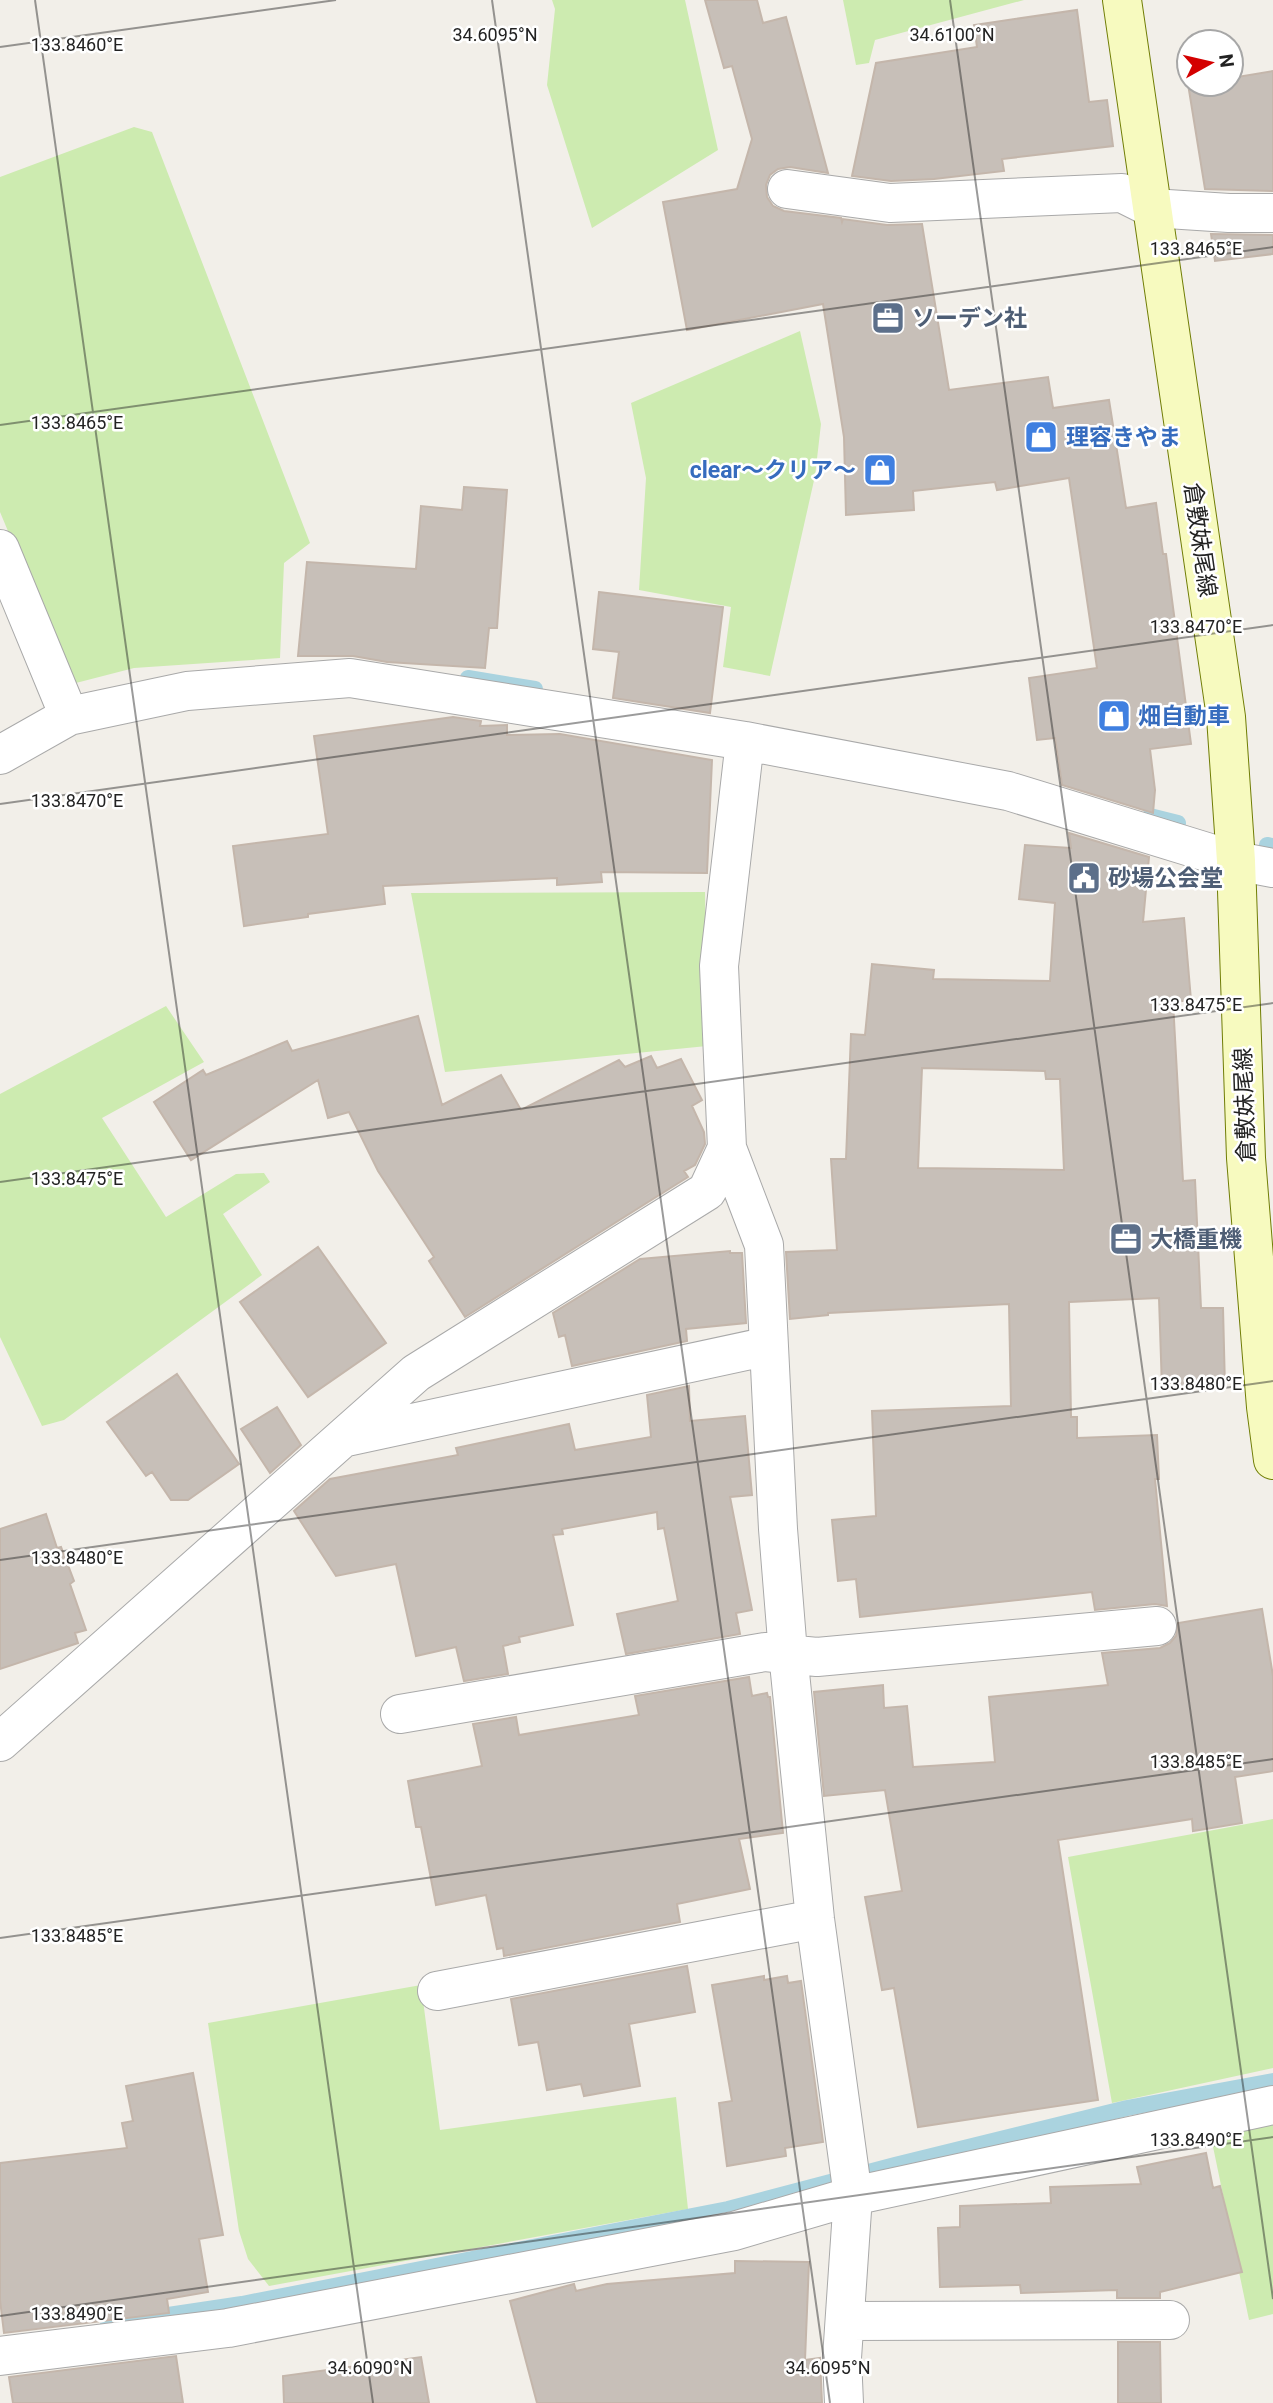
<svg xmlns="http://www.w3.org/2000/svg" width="1273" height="2403" font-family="Roboto,'Noto Sans JP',sans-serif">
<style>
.grass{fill:#cdebb0}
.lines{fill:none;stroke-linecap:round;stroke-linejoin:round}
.stream{stroke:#aad3df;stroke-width:16}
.building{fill:#c7bfb8;stroke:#c4b6ab;stroke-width:2;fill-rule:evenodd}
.street-casing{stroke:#a9a9a9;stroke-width:40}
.secondary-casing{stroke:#707d05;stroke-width:40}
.street{stroke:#fff;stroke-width:38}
.secondary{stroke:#f7fabf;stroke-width:38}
.ticks{fill:none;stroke:#222;stroke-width:2;stroke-opacity:0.45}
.labels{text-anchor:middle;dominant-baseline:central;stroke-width:5;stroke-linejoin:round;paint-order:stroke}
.service-label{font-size:23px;font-weight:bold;fill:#4e5e75;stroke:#fff;text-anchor:start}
.shop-label{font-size:23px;font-weight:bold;fill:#366cbe;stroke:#fff;text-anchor:start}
.street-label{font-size:23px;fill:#222;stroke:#fff}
.ticks-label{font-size:18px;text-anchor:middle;fill:#222;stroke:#fff;stroke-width:5;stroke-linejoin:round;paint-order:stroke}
</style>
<rect width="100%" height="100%" fill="#f2efe9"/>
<!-- grass -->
<path class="grass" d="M552 0H685L718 150 592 228 547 85 555 9Z
M843 0H1024L875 40 869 63 856 65Z
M134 127 152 132 310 543 284 563 280 658 134 668 72 684 0 512V177Z
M800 331 821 424 815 476 770 676 723 667 731 607 639 590 646 478 631 403Z
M705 892 707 1046 445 1072 411 893Z
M166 1006 204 1062 102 1118 166 1217 236 1174 264 1173 270 1182 223 1214 262 1275 64 1420 42 1426 0 1337V1094Z
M1273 1819V2068L1112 2103 1068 1857Z
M421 1985 440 2130 676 2097 688 2209 269 2286 248 2259 239 2231 208 2023Z
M1273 2121V2314L1249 2320 1211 2137Z"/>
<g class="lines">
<!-- stream -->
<path class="stream" d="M468 678 535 689
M1150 816 1178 823
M1267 845 1273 846
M108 2324 242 2304 728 2209 895 2165 1127 2108 1273 2081"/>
</g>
<!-- building -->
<path class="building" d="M705 0H757L763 23 786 17 828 173 790 167 778 169 770 175 766 185 767 197 773 206 784 211 841 218 842 222 843 219 887 225 922 224 949 390 1048 377 1053 408 1109 400 1126 508 1156 503 1163 554H1166L1191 744 1150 749 1155 790 1153 813 1062 785 1055 738 1037 740 1029 678 1097 668 1069 478 997 490 995 482 913 491 914 510 846 515 844 437 823 304 687 330 663 202 737 189 752 139 732 66 724 68Z
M1077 10 1089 102 1107 100 1113 146 1002 159 1004 171 934 179 891 181 852 176 876 63 977 47 974 25Z
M1273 71V191L1205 189 1188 84H1231V78Z
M1211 234 1273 235V254L1215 261Z
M464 487 507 490 497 628H489L485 668 387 662 353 656H298L307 562 416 569 421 506 462 510Z
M599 592 723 607 710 713 613 698 619 652 593 649Z
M453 717 481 721 480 726 507 725V735L560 734 712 760 707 873 601 872 602 882 557 885V878L383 886 385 904 308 914V917L244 926 233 846 328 834 314 736Z
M1069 833 1149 857 1143 922 1184 918 1191 1000 1173 1002 1183 1181 1195 1180 1201 1308H1223L1225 1388 1162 1389 1159 1298 1069 1302 1071 1417H1077V1438L1157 1435 1159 1479H1155L1167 1606 1155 1604 1095 1610 1092 1592 860 1617 856 1579 838 1581 832 1520 876 1516 872 1411 1011 1406 1009 1304 828 1313V1315L790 1319 786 1252 837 1250 831 1159H846L851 1034 865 1035 872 964 934 970 933 979 1050 981 1055 903 1019 899 1025 845 1071 848ZM922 1068 1045 1071 1046 1079H1060L1064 1170 918 1168Z
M418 1016 442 1105 501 1075 521 1110 619 1060 625 1067 651 1056 657 1068 681 1059 702 1100 692 1106 704 1132 705 1144 695 1165 684 1171 688 1177 465 1317 429 1261 434 1257 378 1171 349 1112 328 1118 318 1080 191 1160 154 1102 203 1070 206 1075 287 1041 292 1051Z
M318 1247 386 1343 308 1397 240 1302Z
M730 1251V1253H742L746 1323 686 1329 687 1341 572 1366 565 1335 559 1337 553 1313 640 1259Z
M177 1374 239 1464 188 1500H171L152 1472 146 1476 107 1422Z
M689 1386 690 1421 745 1416 752 1495 730 1497 752 1610 736 1613 740 1634 626 1654 617 1614 678 1601 664 1528 658 1529 657 1512 562 1529 563 1534 553 1535 573 1625 519 1637 520 1642 503 1646 508 1674 464 1681 456 1647 416 1656 396 1564 336 1576 294 1511 330 1479 458 1455 456 1448 569 1424 575 1450 651 1437 647 1395Z
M277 1407 301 1445 270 1473 241 1429Z
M46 1514 57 1548 61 1547 74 1581 70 1584 86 1630 75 1633 78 1643 0 1669V1529Z
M1262 1609 1273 1676V1771L1235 1777 1242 1823 1193 1831 1192 1819 1058 1840 1098 2100 918 2127 894 1988 882 1990 865 1897 902 1891 885 1790 824 1796 814 1692 883 1685 884 1708 907 1706 913 1767 995 1762 989 1697 1108 1685 1102 1653 1160 1648 1170 1643 1176 1636 1178 1623Z
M749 1677 752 1696 767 1693 768 1697H770L783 1833 739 1839 750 1889 677 1904 680 1922 504 1956 503 1948 497 1949 486 1895 436 1905 421 1827H416L408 1781 482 1766 473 1724 516 1717 519 1735 639 1715 635 1696Z
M687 1966 695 2012 629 2024 640 2086 584 2096 581 2084 547 2090 538 2042 519 2045 511 1999Z
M764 1976V1980L787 1976 788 1983 801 1981 823 2142 785 2148 786 2156 727 2166 719 2103 732 2101 712 1985Z
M193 2073 223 2235 199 2239 208 2292 167 2299 169 2313 4 2333 0 2300V2163L127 2148 122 2123 133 2121 126 2086Z
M1206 2153 1213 2188 1220 2186 1242 2272 1160 2292V2298H1117V2290L1021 2293 1020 2285 940 2287 938 2228 960 2227V2206L1051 2203 1050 2187 1141 2184 1137 2167Z
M735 2261 809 2262 805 2360 820 2358 822 2403H537L510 2301 574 2284 576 2291 607 2284 735 2273Z
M1118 2342H1160L1161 2403H1118Z
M176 2356 183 2403H13L9 2377Z
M421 2357 429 2403H284L283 2376Z"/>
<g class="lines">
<defs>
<path id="street" d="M787 189 890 203 1122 193 1152 208 1229 213H1273
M0 549 69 716
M0 755 69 716 187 691 350 678 745 741 1008 791 1236 861 1273 868
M727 1148 764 1245 778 1529 788 1653 815 1919 853 2196 842 2358 844 2403
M347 1437 769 1346
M400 1714 765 1652 817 1657 1157 1626
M0 1742 416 1373 707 1191 727 1148 719 966 745 741
M437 1991 815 1919
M845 2321 1170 2320
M0 2356 228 2328 734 2231 853 2196 1273 2105"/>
<path id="secondary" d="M1122 0 1226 717 1236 861 1246 1158 1266 1407 1273 1460"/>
</defs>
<!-- street casing -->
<use href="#street" class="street-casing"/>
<!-- secondary casing -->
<use href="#secondary" class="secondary-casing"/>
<!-- street -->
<use href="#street" class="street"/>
<!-- secondary -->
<use href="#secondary" class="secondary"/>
</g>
<!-- ticks -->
<path class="ticks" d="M35 0 373 2403M492 0 830 2403M950 0 1273 2299M0 47 336 0M0 425 1273 247M0 804 1273 625M0 1182 1273 1003M0 1560 1273 1381M0 1938 1273 1759M0 2316 1273 2137"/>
<!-- icons -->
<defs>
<symbol id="office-square" viewBox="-11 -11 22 22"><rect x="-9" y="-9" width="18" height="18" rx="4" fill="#5c6f8a" stroke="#fff"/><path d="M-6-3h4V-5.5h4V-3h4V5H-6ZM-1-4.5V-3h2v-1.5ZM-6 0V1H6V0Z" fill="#fff"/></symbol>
<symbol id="shop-square" viewBox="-11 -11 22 22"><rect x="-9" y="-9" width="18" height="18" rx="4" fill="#3f7fe0" stroke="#fff"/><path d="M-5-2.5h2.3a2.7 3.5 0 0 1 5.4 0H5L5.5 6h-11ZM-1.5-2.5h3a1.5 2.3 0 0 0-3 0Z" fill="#fff"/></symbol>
<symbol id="civic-square" viewBox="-11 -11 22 22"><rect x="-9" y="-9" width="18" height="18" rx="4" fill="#5c6f8a" stroke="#fff"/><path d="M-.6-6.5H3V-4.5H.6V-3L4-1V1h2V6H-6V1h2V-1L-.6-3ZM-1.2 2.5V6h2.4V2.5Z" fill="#fff"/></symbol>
</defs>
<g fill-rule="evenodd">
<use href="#office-square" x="869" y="299" width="38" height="38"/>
<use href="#shop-square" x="1022" y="418" width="38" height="38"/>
<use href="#shop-square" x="861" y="451" width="38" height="38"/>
<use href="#shop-square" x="1095" y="697" width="38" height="38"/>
<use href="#civic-square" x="1065" y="859" width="38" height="38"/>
<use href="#office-square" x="1107" y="1220" width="38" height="38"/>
</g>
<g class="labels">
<!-- service labels -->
<g class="service-label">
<text x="912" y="318">ソーデン社</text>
<text x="1108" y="878">砂場公会堂</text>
<text x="1150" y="1239">大橋重機</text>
</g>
<!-- shop labels -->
<g class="shop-label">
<text x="1066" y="437">理容きやま</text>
<text x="856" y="470" text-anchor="end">clear～クリア～</text>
<text x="1138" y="716">畑自動車</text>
</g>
<!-- street labels -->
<g class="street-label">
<text transform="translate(1200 540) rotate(82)">倉敷妹尾線</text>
<text transform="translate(1245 1105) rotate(-92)">倉敷妹尾線</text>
</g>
</g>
<g class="ticks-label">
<text x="495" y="41">34.6095°N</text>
<text x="952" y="41">34.6100°N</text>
<text x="77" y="51">133.8460°E</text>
<text x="1196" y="255">133.8465°E</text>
<text x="77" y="429">133.8465°E</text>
<text x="1196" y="633">133.8470°E</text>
<text x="77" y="807">133.8470°E</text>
<text x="1196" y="1011">133.8475°E</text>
<text x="77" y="1185">133.8475°E</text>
<text x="1196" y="1390">133.8480°E</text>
<text x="77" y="1564">133.8480°E</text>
<text x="1196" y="1768">133.8485°E</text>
<text x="77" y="1942">133.8485°E</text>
<text x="1196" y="2146">133.8490°E</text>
<text x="77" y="2320">133.8490°E</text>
<text x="370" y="2374">34.6090°N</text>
<text x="828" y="2374">34.6095°N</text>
</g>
<!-- north arrow -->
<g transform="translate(1210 63) rotate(82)"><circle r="33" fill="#ffffff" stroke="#a7a7a7" stroke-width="2"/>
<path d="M0-5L12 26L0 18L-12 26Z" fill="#d40000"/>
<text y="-10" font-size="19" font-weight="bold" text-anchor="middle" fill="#222222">N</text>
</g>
</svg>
